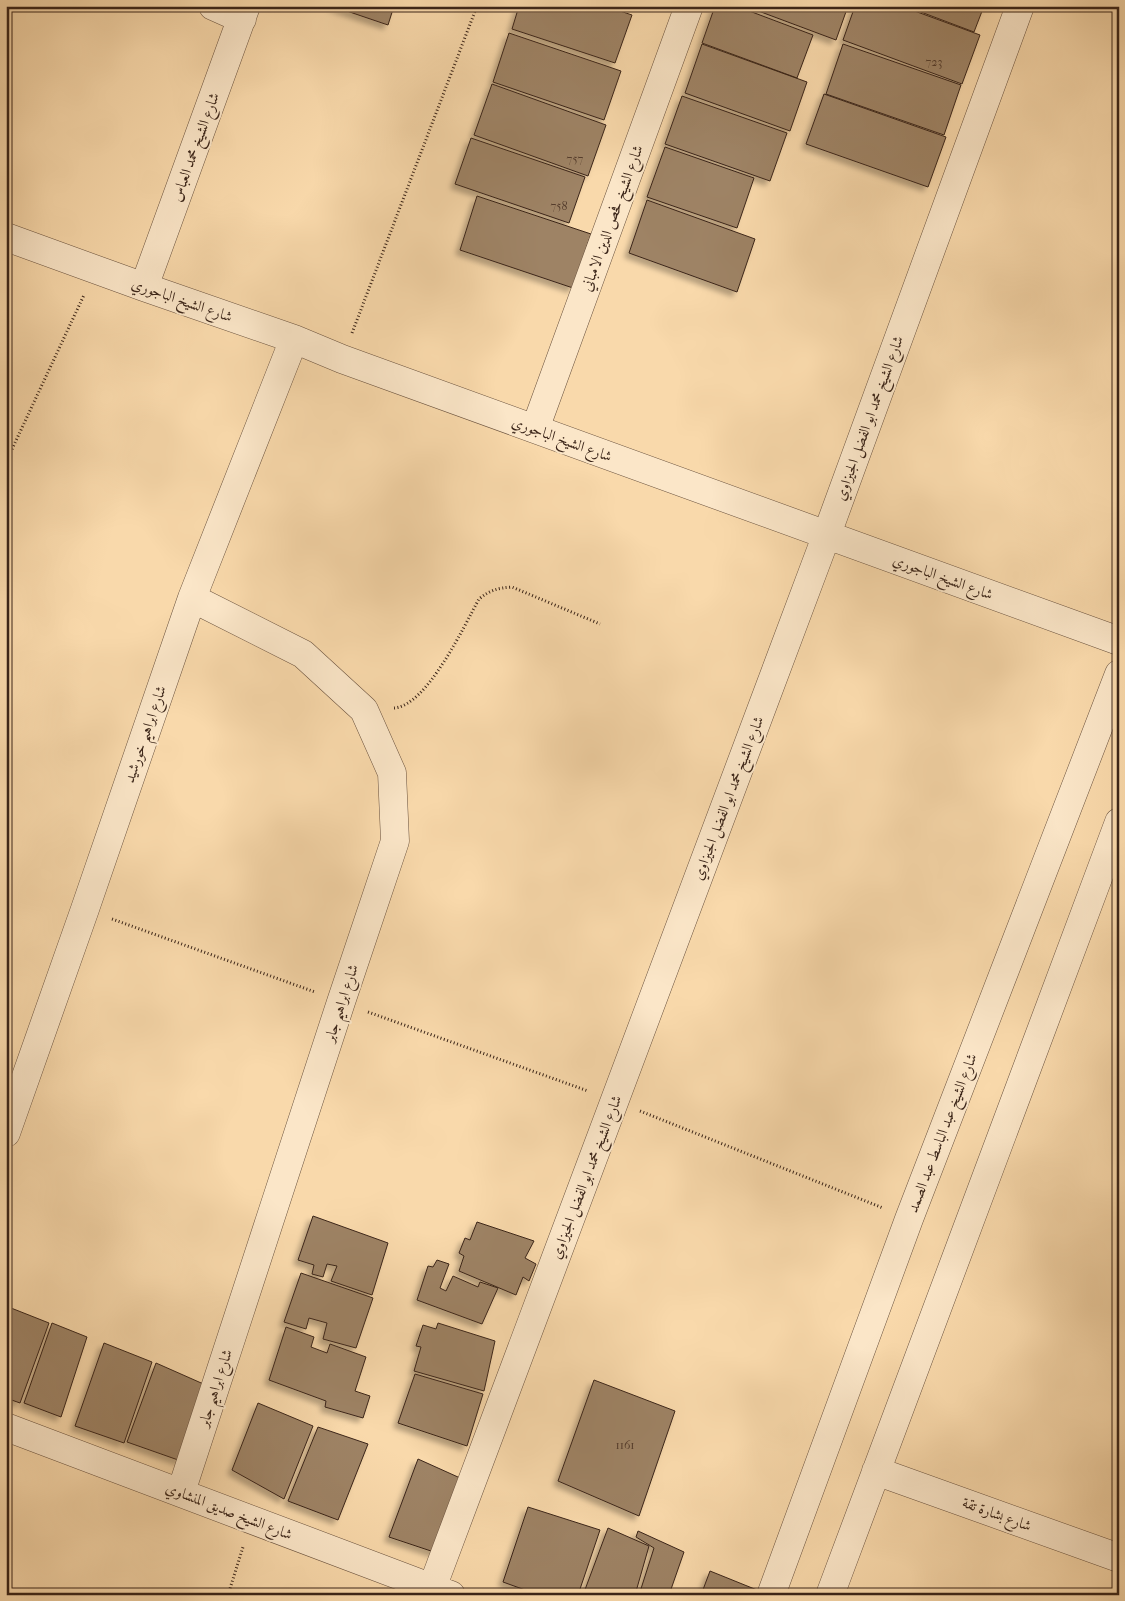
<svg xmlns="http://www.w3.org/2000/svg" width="1125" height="1601" font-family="'IM FELL French Canon',Amiri,serif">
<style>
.building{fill:#9e8365;stroke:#3b2519;filter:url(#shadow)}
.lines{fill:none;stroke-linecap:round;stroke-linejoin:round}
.minor-casing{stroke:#6a523e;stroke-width:29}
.path{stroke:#3b2519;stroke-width:3;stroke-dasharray:1 2.5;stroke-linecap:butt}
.minor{stroke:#fbe6c8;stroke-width:28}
.labels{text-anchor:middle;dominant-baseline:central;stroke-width:4;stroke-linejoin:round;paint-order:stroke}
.number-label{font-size:12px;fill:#543c2c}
.street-label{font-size:15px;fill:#3b2519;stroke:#fbe6c8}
</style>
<defs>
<filter id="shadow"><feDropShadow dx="-4.5" dy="4.5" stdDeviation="2.5" flood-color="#0004"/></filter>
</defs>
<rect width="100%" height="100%" fill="#f9d9ab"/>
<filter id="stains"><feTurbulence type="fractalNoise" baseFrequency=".004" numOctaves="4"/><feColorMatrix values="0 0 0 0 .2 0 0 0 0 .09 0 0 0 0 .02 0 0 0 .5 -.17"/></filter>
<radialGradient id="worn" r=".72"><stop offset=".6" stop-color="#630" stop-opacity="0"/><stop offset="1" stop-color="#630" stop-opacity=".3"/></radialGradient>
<!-- building -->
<path class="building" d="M332 6H394L388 25Z
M519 6H605L632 15 615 63 512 29Z
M715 6H736L813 35 797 78 702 43Z
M745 6H848L836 40Z
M855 6H901L980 35 962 84 843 40Z
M905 6H984L974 32Z
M509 33 621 71 604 120 493 82Z
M702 44 807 82 790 131 685 93Z
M843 44 961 85 944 135 826 94Z
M492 84 606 125 588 176 474 135Z
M824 94 946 137 928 187 806 144Z
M682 96 787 133 770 181 665 144Z
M471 138 585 177 569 223 455 184Z
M665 147 754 178 737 228 647 197Z
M477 196 591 234 573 288 460 250Z
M647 200 755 239 737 292 629 253Z
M313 1216 388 1243 372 1295 331 1281 337 1266 327 1264 323 1277 312 1274 314 1265 298 1260Z
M477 1222 534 1241 525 1258 536 1264 529 1281 523 1277 516 1295 459 1271 464 1256 459 1253 465 1238 470 1240Z
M437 1260 449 1264 440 1288 446 1291 453 1276 478 1287 480 1282 498 1288 482 1324 417 1300 428 1266 433 1267Z
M301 1273 373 1298 356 1348 323 1339 327 1323 309 1318 306 1329 284 1322Z
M6 1306 49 1323 20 1403 6 1398Z
M52 1323 87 1337 61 1417 24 1403Z
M438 1323 495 1341 484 1391 414 1371 421 1347 416 1346 423 1325 436 1329Z
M286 1327 314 1337 311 1347 327 1353 330 1344 366 1357 355 1391 370 1396 363 1418 325 1407 326 1401 269 1380Z
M104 1343 152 1362 124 1443 75 1426Z
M156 1363 208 1386 181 1461 127 1442Z
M415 1374 483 1394 467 1446 398 1423Z
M594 1380 675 1411 639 1516 558 1481Z
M258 1403 313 1426 284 1499 232 1470Z
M318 1427 368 1444 338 1520 288 1501Z
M418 1459 469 1482 440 1554 389 1537Z
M528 1507 600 1530 578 1595H539L503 1582Z
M608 1528 649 1546 635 1595H583Z
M638 1531 684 1552 669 1595H639L654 1548 636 1537Z
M710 1571 767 1594V1595H701Z"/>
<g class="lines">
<defs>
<path id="minor" d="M213 6 242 19
M6 237 144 287 294 339 342 359 1119 641
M144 287 246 6
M535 429 689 6
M6 1133 85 909 192 598 294 339
M6 1427 451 1595
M876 1471 1119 1558
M181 1492 341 1002 395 841 392 773 364 710 303 654 192 598
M432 1588 827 534 1020 6
M771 1595 909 1219 1119 674
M830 1595 1119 822"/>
</defs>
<!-- minor casing -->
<use href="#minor" class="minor-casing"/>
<!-- path -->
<path class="path" d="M352 333 477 6
M6 462 84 295
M394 708C427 706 464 626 479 599 490 590 498 588 512 587L600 624
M112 919 315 992
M368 1012 588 1091
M640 1111 883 1208
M228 1595 243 1547"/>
<!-- minor -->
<use href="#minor" class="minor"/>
</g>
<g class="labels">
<!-- number labels -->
<g class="number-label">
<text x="934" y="62">723</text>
<text x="575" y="159">757</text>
<text x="559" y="206">758</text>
<text x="625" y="1445">1161</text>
</g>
<!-- street labels -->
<g class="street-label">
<text transform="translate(195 147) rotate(-70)">شارع الشيخ محمد العباس</text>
<text transform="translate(612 218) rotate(-70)">شارع الشيخ فحص الدين الامباني</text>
<text transform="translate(182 300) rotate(19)">شارع الشيخ الباجوري</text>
<text transform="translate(869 418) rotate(-70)">شارع الشيخ محمد ابو الفضل الجيزاوي</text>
<text transform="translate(562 439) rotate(20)">شارع الشيخ الباجوري</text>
<text transform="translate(943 577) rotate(20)">شارع الشيخ الباجوري</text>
<text transform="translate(145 734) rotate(-71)">شارع ابراهيم خورشيد</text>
<text transform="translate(728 798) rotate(-69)">شارع الشيخ محمد ابو الفضل الجيزاوي</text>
<text transform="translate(341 1003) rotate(-72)">شارع ابراهيم جابر</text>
<text transform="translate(942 1133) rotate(-69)">شارع الشيخ عبد الباسط عبد الصمد</text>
<text transform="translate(586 1177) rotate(-69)">شارع الشيخ محمد ابو الفضل الجيزاوي</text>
<text transform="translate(215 1388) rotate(-72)">شارع ابراهيم جابر</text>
<text transform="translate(229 1511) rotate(21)">شارع الشيخ صديق المنشاوي</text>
<text transform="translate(997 1514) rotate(20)">شارع بشارة تقة</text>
</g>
</g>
<!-- margin -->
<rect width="1125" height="1601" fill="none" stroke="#f9d9ab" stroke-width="25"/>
<rect x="8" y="8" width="1110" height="1586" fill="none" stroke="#3b2519" stroke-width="2.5"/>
<rect x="12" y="12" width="1100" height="1576" fill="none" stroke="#3b2519"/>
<rect width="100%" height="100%" filter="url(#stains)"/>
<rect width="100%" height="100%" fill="url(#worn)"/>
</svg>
